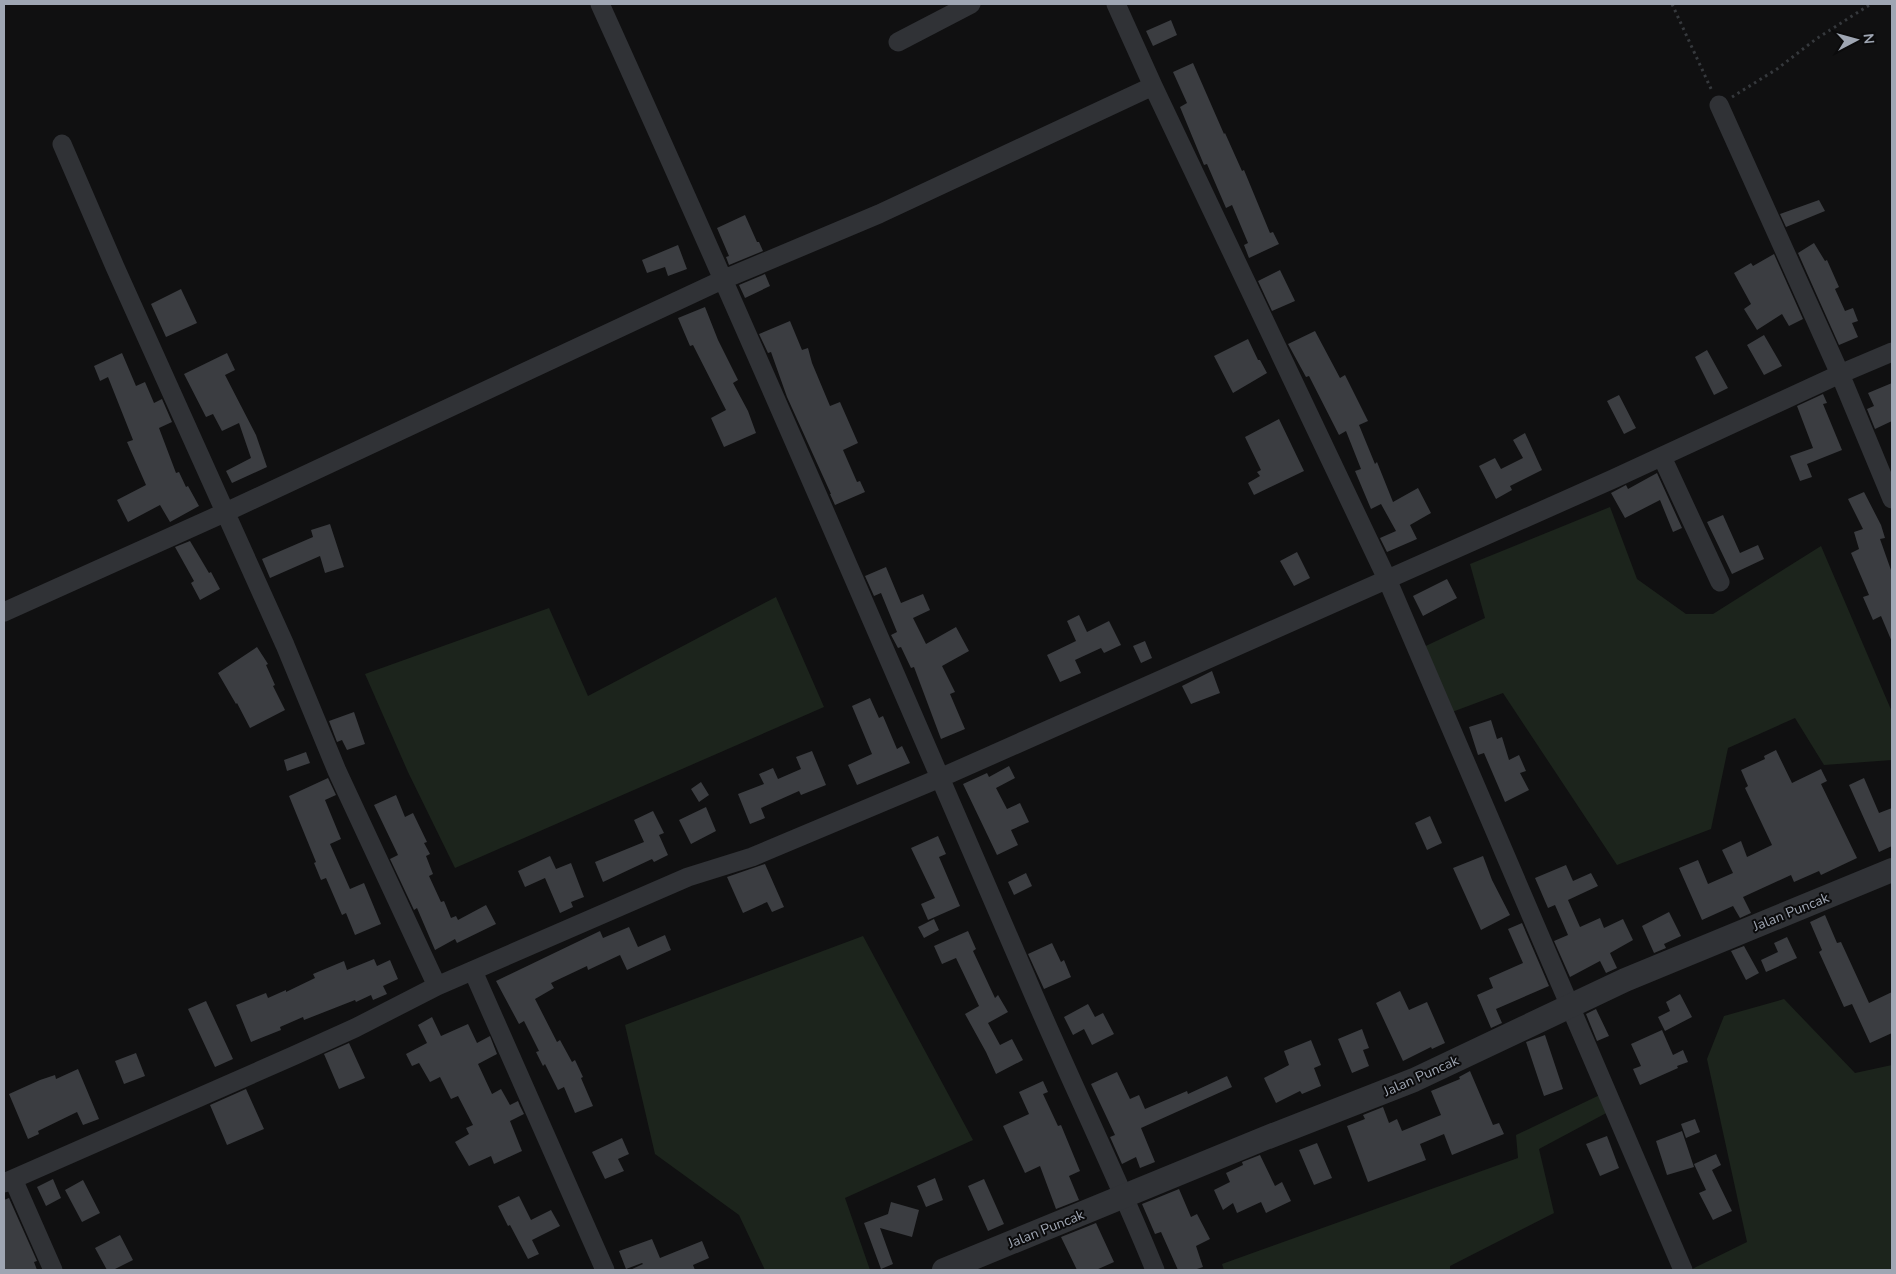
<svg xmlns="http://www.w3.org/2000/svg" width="1896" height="1274" font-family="'Nunito Sans',sans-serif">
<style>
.green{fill:#1c241c}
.building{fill:#3b3d41}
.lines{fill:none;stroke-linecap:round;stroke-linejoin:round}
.path{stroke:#36393d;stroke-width:3;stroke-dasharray:2.5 4;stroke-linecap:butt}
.minor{stroke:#303236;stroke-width:19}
.tertiary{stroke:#303236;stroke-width:24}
.labels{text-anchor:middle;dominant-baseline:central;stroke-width:4;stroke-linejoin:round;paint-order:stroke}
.street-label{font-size:14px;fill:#9fa6b3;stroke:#0b0b0c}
</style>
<rect width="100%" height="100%" fill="#101011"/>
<!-- green -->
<path class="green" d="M1610 507 1637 579 1686 614H1713L1821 546 1892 712V760L1824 765 1795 718 1728 748 1711 829 1617 865 1503 693 1444 715 1413 652 1485 618 1470 564Z
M776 597 824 707 455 868 408 772 365 674 549 608 588 696Z
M863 936 973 1140 845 1198 870 1270H765L739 1215 655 1154 625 1025Z
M1784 999 1855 1073 1892 1065V1270H1690L1747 1242 1707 1059 1724 1016Z
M1606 1092 1610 1111 1539 1149 1554 1213 1450 1266V1270H1224L1222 1264 1518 1158 1516 1135Z"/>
<!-- building -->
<path class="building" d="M1171 20 1177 35 1153 46 1146 31Z
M1193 63 1224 134 1225 133 1242 171 1244 170 1270 233 1273 232 1279 244 1249 258 1244 245 1248 243 1232 205 1226 208 1207 164 1204 165 1180 107 1187 103 1173 72Z
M1819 200 1825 211 1786 227 1780 214Z
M745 215 757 242H759L763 251 729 265 726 257 729 256 717 228Z
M1814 243 1825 261 1827 260 1839 287 1835 289 1845 311 1853 308 1858 321 1852 323 1858 337 1839 345 1798 253Z
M678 245 687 269 668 276 665 267 647 273 642 260Z
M1774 254 1803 319 1789 326 1782 314 1757 330 1744 309 1751 304 1734 273 1751 263 1753 266Z
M1280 270 1295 301 1272 311 1258 281Z
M765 274 770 286 745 298 739 285Z
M181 289 197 323 166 337 151 304Z
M705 307 718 340 738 380 733 383 748 411 756 433 724 447 711 418 726 410 693 345 690 346 678 318Z
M790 321 802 350 808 348 812 363 830 406 840 402 858 443 843 450 857 482 860 481 865 492 835 505 830 494H831L787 397 771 352 768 353 759 334Z
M1315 331 1340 378 1345 375 1368 421 1359 425 1375 464 1377 462 1393 502 1418 488 1431 513 1410 525 1417 539 1387 552 1380 538 1396 531 1381 504 1371 509 1355 471 1361 469 1346 431 1339 435 1309 376 1306 377 1288 344Z
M1764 335 1782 366 1764 375 1747 345Z
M1248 339 1258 360H1260L1267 373 1233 393 1214 356Z
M1707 350 1728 388 1714 395 1695 357Z
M122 353 136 386 145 382 154 403 162 399 172 422 159 428 176 473 179 472 186 487 188 486 199 506 170 522 160 505 128 522 117 500 146 485 127 442 133 440 108 377 100 381 94 366Z
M227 353 235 370 225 375 256 435 267 467 232 483 226 471 251 458 239 423 222 431 213 414 206 417 184 374Z
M1892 383V421L1875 429 1867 409 1874 406 1868 393Z
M1823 394 1827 403 1823 404 1842 450 1807 464 1812 477 1800 481 1790 456 1813 448 1797 406Z
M1619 395 1636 428 1624 434 1607 401Z
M1279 419 1304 471 1254 495 1248 483 1260 476 1257 472 1261 470 1245 437Z
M1525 433 1542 470 1510 486 1512 490 1496 499 1479 466 1495 458 1501 469 1523 458 1513 440Z
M1657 473 1682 528 1673 532 1660 500 1625 518 1611 493 1626 485 1628 489Z
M1864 492 1881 525 1885 538 1880 539 1892 573V642L1881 616 1873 620 1863 597 1869 595 1851 553 1859 549 1854 532 1863 529 1848 499Z
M1723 515 1740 553 1758 545 1764 559 1732 574 1707 522Z
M330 524 344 567 325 573 320 556 270 578 262 559 313 537 311 530Z
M190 541 209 573 211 572 220 589 200 600 191 583 194 581 175 547Z
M1297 552 1310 578 1294 586 1280 561Z
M886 567 901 603 923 594 930 610 913 618 926 644 956 627 969 651 942 666 955 692 950 694 965 729 941 739 914 667 911 668 901 647 898 648 891 635 897 632 881 593 874 596 865 576Z
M1447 579 1457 598 1423 616 1413 596Z
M1079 615 1087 632 1109 621 1121 645 1104 653 1101 648 1075 660 1081 673 1060 682 1047 655 1076 641 1067 621Z
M1145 641 1152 658 1141 663 1133 646Z
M257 647 268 664 266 665 275 685 273 686 285 710 250 728 237 703 236 704 218 673Z
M1212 671 1220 693 1191 704 1182 686Z
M870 698 879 718 883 716 897 749 902 746 910 763 857 785 848 765 872 754 852 706Z
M354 712 365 744 347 750 342 740 337 742 329 721Z
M1491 720 1497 739 1502 737 1509 760 1519 755 1526 771 1520 773 1529 790 1505 802 1484 753 1478 755 1469 727Z
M1776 750 1792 783 1821 769 1827 781 1821 784 1857 858 1821 875 1819 871 1794 882 1791 875 1743 897 1751 913 1740 918 1733 906 1702 920 1679 868 1698 860 1708 884 1733 873 1722 850 1741 841 1747 857 1772 845 1745 788 1748 786 1741 770 1765 759 1764 756Z
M812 751 826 785 801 795 799 791 761 808 765 818 750 824 738 794 764 784 759 774 773 768 778 779 801 769 796 757Z
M306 752 310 763 287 771 284 760Z
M1009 766 1015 778 996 788 1007 809 1020 803 1029 822 1011 830 1018 845 997 855 963 784 987 773 989 777Z
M328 778 336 795 325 800 341 839 330 844 350 889 364 883 381 924 355 935 346 913 342 915 326 878 321 880 314 863 316 862 289 796Z
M1864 778 1879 813 1892 808V846L1879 852 1849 785Z
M701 782 709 795 699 802 691 789Z
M396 795 405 817 413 813 427 842 424 843 430 854 426 856 433 874 429 876 441 902 444 901 451 918 456 916 458 920 486 905 496 924 457 943 455 939 435 950 417 908 414 910 390 859 398 855 374 805Z
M706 807 716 831 691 844 679 820Z
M653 811 664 833 659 835 668 855 654 862 652 859 603 882 595 862 644 842 634 820Z
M1430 816 1442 843 1427 850 1415 823Z
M938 836 946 854 939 857 960 906 928 920 921 904 935 898 911 848Z
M550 856 556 869 571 863 584 897 571 902 573 907 560 913 545 878 525 887 518 871Z
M1483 856 1492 880 1510 915 1481 930 1453 868Z
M765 864 784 907 772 912 767 902 743 913 727 877Z
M1566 865 1573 881 1591 873 1598 886 1568 900 1580 927 1600 918 1604 928 1623 919 1633 940 1610 953 1617 968 1606 973 1600 961 1570 977 1554 941 1568 935 1555 905 1548 908 1535 878Z
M1026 873 1032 886 1014 895 1008 882Z
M1669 912 1681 936 1664 944 1666 948 1654 953 1642 926Z
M1825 915 1837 943 1841 942 1869 1003 1892 992V1033L1870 1043 1852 1004 1844 1007 1819 952 1822 950 1810 922Z
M934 919 939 930 924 938 918 927Z
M1522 923 1549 986 1496 1009 1502 1023 1491 1028 1477 995 1493 988 1489 978 1523 963 1508 929Z
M629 927 638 947 665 935 671 950 627 970 620 955 588 970 587 966 551 983 554 988 535 999 557 1042 560 1040 572 1062 575 1060 583 1077 581 1078 593 1106 575 1113 564 1087 558 1090 545 1064 543 1066 536 1052 539 1051 524 1021 519 1024 496 981 600 931 603 938Z
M968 931 976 949 973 951 995 998 998 995 1008 1012 988 1023 1000 1045 1012 1039 1023 1060 996 1074 986 1052 965 1014 979 1006 956 958 942 964 934 946Z
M1787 937 1797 958 1766 972 1761 960 1778 952 1774 943Z
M1052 943 1061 962 1064 960 1071 977 1044 989 1028 954Z
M1744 946 1759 973 1746 980 1731 951Z
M374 959 377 966 390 960 398 979 383 986 387 994 373 1000 371 995 356 1002 355 1000 304 1020 303 1017 280 1027 281 1030 251 1042 236 1005 266 993 268 998 286 990V992L315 978 313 974 344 961 347 970Z
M1400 991 1409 1010 1427 1002 1445 1043 1432 1049 1431 1047 1403 1061 1376 1003Z
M1680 994 1692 1017 1665 1031 1658 1017 1670 1011 1666 1002Z
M206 1001 233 1059 215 1067 188 1009Z
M1088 1004 1095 1017 1103 1013 1114 1034 1092 1045 1084 1029 1073 1035 1064 1017Z
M1596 1009 1609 1036 1597 1041 1586 1014Z
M432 1017 441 1036 468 1024 477 1043 490 1036 497 1054 478 1064 492 1094 501 1089 510 1105 518 1101 520 1106 524 1114 510 1121 522 1151 494 1164 491 1156 469 1166 455 1142 469 1134 466 1128 473 1125 458 1096 451 1099 440 1077 430 1082 419 1063 412 1066 406 1054 427 1043 418 1025Z
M1362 1029 1369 1048 1363 1050 1369 1066 1352 1073 1338 1039Z
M1662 1030 1673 1055 1683 1050 1688 1062 1677 1066 1678 1068 1640 1085 1633 1069 1641 1066 1631 1044Z
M1545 1035 1563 1089 1544 1096 1526 1042Z
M1311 1040 1321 1065 1314 1068 1321 1086 1302 1094 1300 1091 1276 1103 1264 1078 1289 1065 1284 1051Z
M349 1043 365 1078 339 1089 324 1054Z
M136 1053 145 1076 124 1084 115 1061Z
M78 1069 99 1119 83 1125 77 1112 38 1131 39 1134 28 1139 9 1094 40 1080 55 1075 56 1079Z
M1470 1071 1493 1125 1499 1123 1504 1134 1452 1155 1444 1134 1420 1144 1426 1160 1368 1182 1347 1126 1365 1119 1363 1115 1383 1107 1389 1123 1397 1119 1402 1131 1441 1115 1431 1091 1460 1079 1459 1077Z
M1117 1072 1130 1099 1139 1095 1145 1109 1187 1091 1188 1094 1227 1076 1232 1087 1141 1128 1155 1162 1140 1168 1136 1157 1122 1164 1110 1137 1115 1135 1091 1084Z
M1043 1081 1048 1092 1043 1094 1058 1126 1061 1125 1080 1171 1069 1176 1079 1200 1056 1209 1040 1166 1025 1173 1003 1126 1029 1114 1019 1092Z
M246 1089 264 1129 227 1145 210 1105Z
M1695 1119 1700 1132 1686 1138 1681 1124Z
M1682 1131 1694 1167 1667 1175 1656 1141Z
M1607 1136 1619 1168 1600 1176 1586 1144Z
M622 1138 629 1154 618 1159 624 1171 605 1179 592 1152Z
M1317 1143 1332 1178 1314 1185 1299 1150Z
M1716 1154 1721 1165 1712 1170 1732 1211 1713 1220 1699 1193 1706 1190 1694 1164Z
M1260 1155 1275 1186 1282 1182 1291 1201 1266 1213 1261 1202 1237 1213 1233 1203 1223 1210 1214 1190 1230 1182 1226 1173 1243 1165 1242 1162Z
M935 1178 943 1200 926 1207 917 1186Z
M53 1179 61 1198 46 1206 37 1187Z
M984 1179 1004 1224 988 1231 968 1186Z
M83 1180 100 1213 82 1222 65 1190Z
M1179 1189 1191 1217 1197 1214 1210 1239 1196 1246 1203 1267 1194 1270H1178L1161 1232 1155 1234 1142 1204Z
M519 1196 531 1220 551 1210 560 1226 532 1240 539 1254 528 1259 510 1225 508 1226 498 1206Z
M9 1198 37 1261 34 1262 37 1270H4V1200Z
M891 1202 919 1210 912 1237 880 1228 893 1264 881 1269 864 1223 888 1214Z
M1096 1223 1114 1262 1096 1270H1077L1061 1237Z
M120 1235 133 1260 113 1270H107L95 1248Z
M652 1239 660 1258 702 1241 709 1258 693 1265 695 1270H630L643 1264 642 1263 626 1269 619 1251Z"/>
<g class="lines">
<!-- path -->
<path class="path" d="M1672 4 1712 91
M1732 97 1777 69 1816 39 1871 4"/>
<!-- minor -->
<path class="minor" d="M600 4C747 329 888 657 1029 984 1070 1080 1116 1174 1155 1270
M1116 4 1153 86 1387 579 1683 1270
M898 42 971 4
M1719 105 1840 374 1892 499
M62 144 115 267 285 645 337 771 437 986
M1662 457 1720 582
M4 612 226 512 722 280 879 214 1153 86
M473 971 605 1270
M13 1179 53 1270
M4 1183 293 1056 355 1028 437 986 688 877 752 857 940 778 1613 479 1840 374 1892 352"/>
<!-- tertiary -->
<path class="tertiary" d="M944 1270 1263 1139 1414 1080 1625 980 1892 870"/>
</g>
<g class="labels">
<!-- street labels -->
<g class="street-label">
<text transform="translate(1791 912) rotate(-22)">Jalan Puncak</text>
<text transform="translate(1421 1076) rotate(-24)">Jalan Puncak</text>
<text transform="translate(1046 1229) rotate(-22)">Jalan Puncak</text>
</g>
</g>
<!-- border -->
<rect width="1896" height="1274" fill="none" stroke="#9fa6b3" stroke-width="10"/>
<!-- north arrow -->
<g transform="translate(1856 40) rotate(84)" stroke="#0b0b0c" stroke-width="4" paint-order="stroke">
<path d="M0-4L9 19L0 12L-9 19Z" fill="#9fa6b3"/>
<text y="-8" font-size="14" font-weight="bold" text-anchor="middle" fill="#9fa6b3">N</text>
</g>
</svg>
